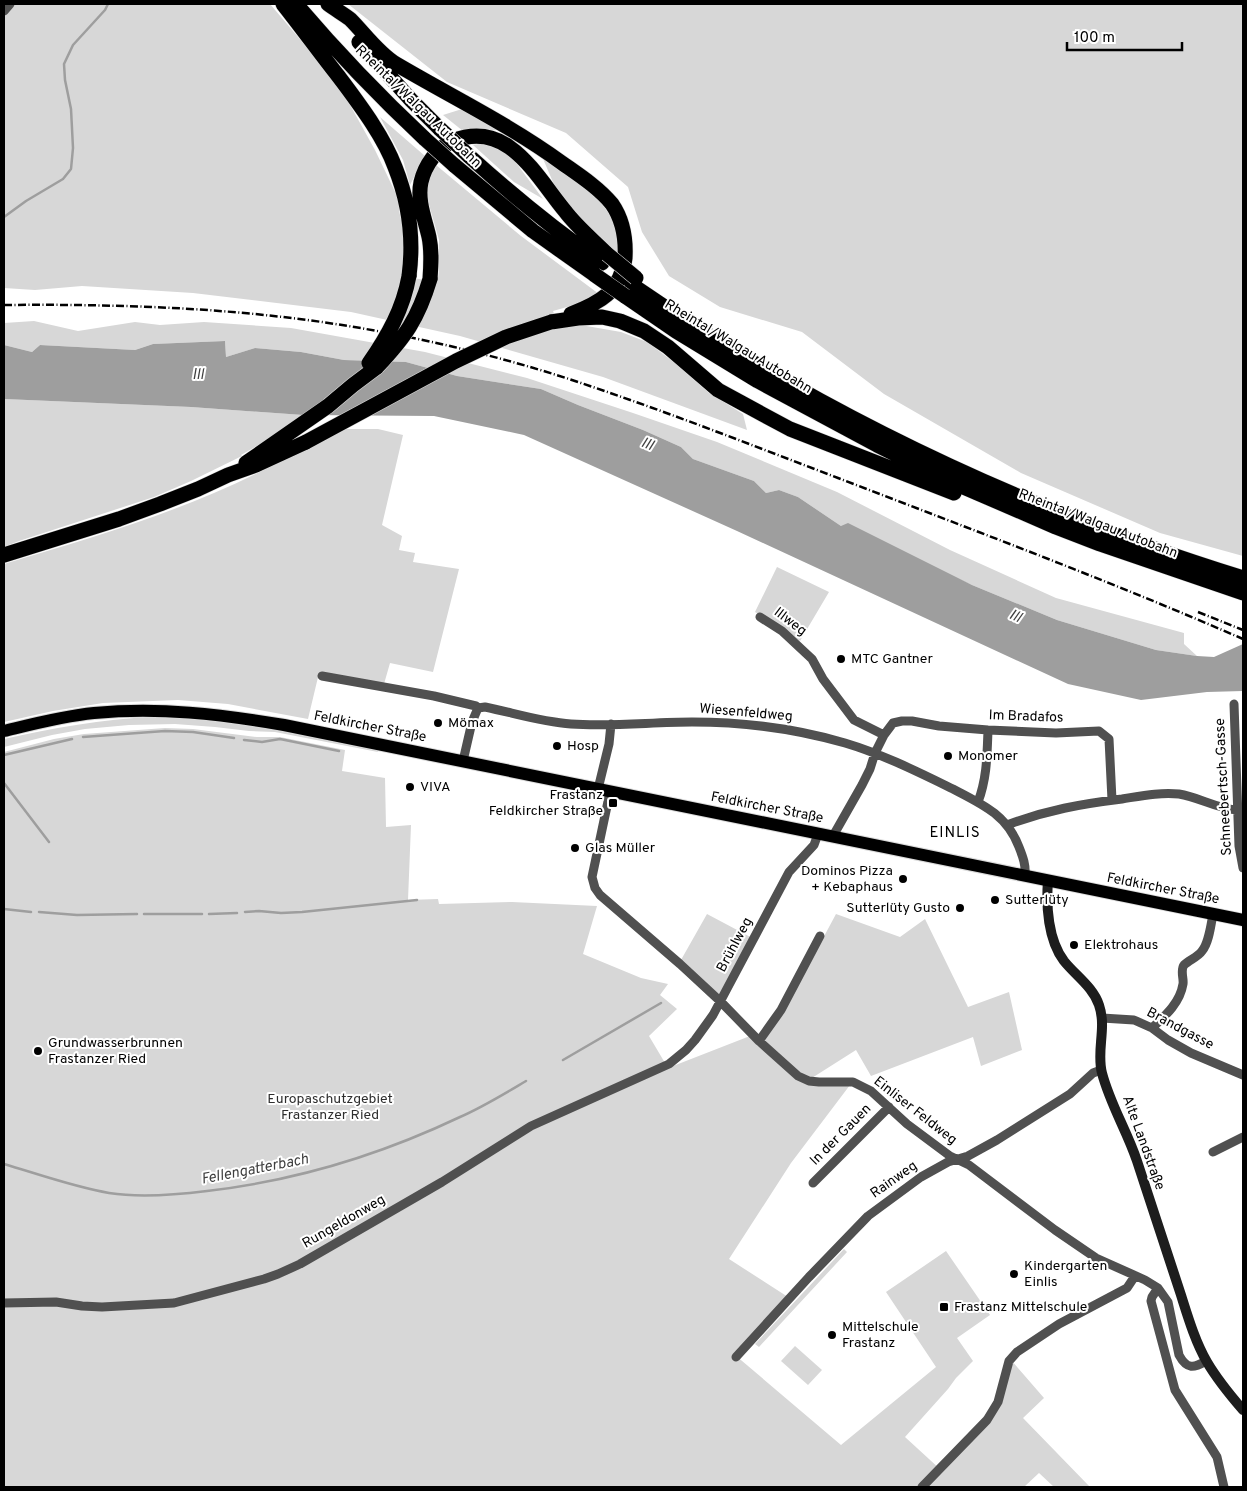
<svg xmlns="http://www.w3.org/2000/svg" width="1247" height="1491" font-family="Overpass,sans-serif">
<style>
.green{fill:#d7d7d7}
.water{fill:#9e9e9e}
.lines{fill:none;stroke-linecap:round;stroke-linejoin:round}
.stream{stroke:#9e9e9e;stroke-width:2.5}
.primary-casing{stroke:#dbdbdb;stroke-width:14}
.highway-casing{stroke:#dbdbdb;stroke-width:16}
.street{stroke:#505050;stroke-width:9}
.secondary{stroke:#1d1d1d;stroke-width:10}
.primary{stroke:#000;stroke-width:12}
.highway{stroke:#000;stroke-width:15}
.rail{stroke:#000;stroke-width:2.5;stroke-dasharray:8 2.5 1 2.5;stroke-linecap:butt}
.highway-bridge-casing{stroke:#dbdbdb;stroke-width:16;stroke-linecap:butt}
.highway-bridge{stroke:#000;stroke-width:15}
.poi-dot{fill:#000;stroke:#fff;stroke-width:2}
.labels{text-anchor:middle;dominant-baseline:central;stroke-width:4;stroke-linejoin:round;paint-order:stroke}
.street-label{font-size:14px;fill:#000;stroke:#fff}
.poi-label{font-size:14px;fill:#000;stroke:#fff;text-anchor:start}
.park-label{font-size:14px;fill:#2e2e2e;stroke:#fff}
.water-label{font-size:15px;font-style:italic;fill:#3f3f3f;stroke:#fff}
.neighbourhood-label{font-size:15px;letter-spacing:1px;fill:#000;stroke:#fff}
</style>
<rect width="100%" height="100%" fill="#fff"/>
<!-- green -->
<path class="green" d="M4 4H270L339 85 375 150 399 200V211L405 235 406 250 401 276 437 282 439 272V240L428 201V179L436 165 521 236 599 294 588 301 553 311 560 328 575 324 621 332 647 342 675 363 708 392 743 414 747 430 603 377 460 336 351 312 193 293 82 286 35 290 4 288Z
M348 4H1243V556L1160 533 1021 473 884 394 802 332 720 307 669 276 642 232 628 187 566 133 447 82Z
M462 109 499 130 463 131 443 115Z
M380 117 425 156 410 185 403 160Z
M491 142 514 160 543 199 514 182 473 145Z
M541 154 598 198 619 228 620 257 592 231 558 194Z
M34 321 78 331 135 322 160 325 204 322 291 328 425 352 527 378 633 413 717 442 837 492 950 550 1056 598 1184 633V644L1197 656 1156 650 1057 620 972 585 841 526 798 497 779 490 766 493 754 481 693 459 681 447 643 430 578 405 541 389 457 376 406 362 344 360 301 352 255 348 226 357 225 341 153 344 135 350 40 345 32 352 4 345V323Z
M4 399 191 407 303 415 269 439 241 455 242 456 191 481 154 497 19 541 4 547Z
M344 429H378L403 435 382 525 402 536 399 550 415 553 413 562 459 569 433 672 390 663 384 684 319 673 308 719 228 704 178 700 103 703 53 711 4 722V564C74 543 146 522 214 493 258 474 301 451 344 429Z
M777 567 829 592 800 641 755 612Z
M153 717C228 718 302 735 376 748L378 752 275 732 249 731 215 727 175 724 129 725 85 729 52 735 4 747V739C53 728 102 719 153 717Z
M165 728 193 729 257 737H280L345 750 342 771 385 778 386 827 411 825 408 900 438 899 439 904 512 902 597 906 583 954 641 978 668 984 660 995 677 1009 649 1036 668 1068 750 1036 760 1045 783 1013 836 914 900 937 925 919 968 1007 1009 992 1022 1050 981 1066 973 1037 871 1076 856 1050 804 1083 850 1085 791 1163 729 1259 788 1297 735 1355 841 1445 936 1367 886 1292 946 1251 990 1315 957 1338 973 1361 956 1378 948 1389 905 1437 941 1470 999 1407 1012 1361 1044 1398 1023 1418 1090 1487H1054L1039 1473 1024 1487H4V752L54 739 84 734Z
M707 914 756 940 722 1008 677 967Z
M844 1249 847 1252 759 1347 755 1344Z
M795 1346 822 1370 808 1385 781 1361Z"/>
<!-- water -->
<path class="water" d="M225 341 226 357 255 348 301 352 344 360 406 362 457 376 541 389 578 405 643 430 681 447 693 459 754 481 766 493 779 490 798 497 841 526 848 523 972 585 1057 620 1156 650 1197 656 1214 657 1243 644V691L1207 692 1141 700 1068 684 737 531 524 435 434 416 303 415 191 407 4 399V345L32 352 40 345 135 350 153 344Z"/>
<g class="lines">
<!-- stream -->
<path class="stream" d="M4 217 26 201 63 179 71 169 73 148 71 109 65 80 64 64 73 45 105 10 108 4
M83 737 165 731 193 732 234 738
M244 740 262 742 280 739 339 751
M4 755 72 739
M4 783 49 842
M4 909 31 912
M39 912 77 915 137 914
M245 912 259 911 281 913 302 912 417 900
M144 914H202
M209 914 237 913
M563 1060 661 1003
M4 1164C38 1174 74 1187 109 1193 141 1198 175 1195 207 1191 294 1181 380 1155 460 1117 483 1107 504 1094 526 1081"/>
<defs>
<path id="primary" d="M4 731C33 724 63 716 94 713 160 707 219 714 284 725L1243 920"/>
<path id="highway" d="M283 4C302 28 320 53 339 77 359 104 383 135 395 167 409 202 414 238 409 276
M296 4C336 51 379 96 425 139
M328 4C335 9 343 14 350 19 365 34 378 53 396 64 452 97 510 125 562 163 579 175 599 188 612 204 623 220 626 240 625 258 621 292 599 303 571 314
M359 42 411 100 440 129
M469 156C511 194 555 230 602 263
M454 165 533 231 595 275
M430 279C431 265 432 251 429 237 425 219 417 201 421 182 425 165 437 148 453 141 508 119 536 176 565 211 577 227 593 240 607 254
M632 285C760 373 900 448 1044 507 1109 534 1176 557 1243 578
M625 296 676 331 758 381 877 445 952 482 1056 527 1100 544 1243 593
M551 322 578 318 602 317 620 321 644 331 668 347 718 390 762 414 790 429 954 493
M246 463 328 406 353 385 377 367
M4 555 119 519 160 504 198 489 228 475 256 465 306 442"/>
</defs>
<!-- primary casing -->
<use href="#primary" class="primary-casing"/>
<!-- highway casing -->
<use href="#highway" class="highway-casing"/>
<!-- street -->
<path class="street" d="M4 11 10 4
M760 617 782 631 812 659 823 679 854 720 884 735
M322 676 434 696 476 706 478 708 485 707C514 713 542 722 571 724 611 727 652 722 692 722 742 722 797 729 845 743 882 754 918 772 953 789 982 804 1007 815 1019 847 1023 857 1026 865 1025 876
M1234 704 1239 846 1243 868
M463 761 472 722 478 708
M598 789 609 744 611 724
M610 792 592 877 595 888 600 895 680 964 721 1002 759 1041 798 1076 809 1081 819 1082H853L871 1091 907 1124 950 1156 969 1165 1055 1230 1096 1258 1145 1280 1158 1288 1168 1302 1179 1355C1187 1370 1194 1368 1206 1361
M978 802C987 778 987 756 988 730
M1007 825C1047 810 1081 804 1122 799 1141 796 1160 792 1179 794 1199 797 1217 809 1238 810
M833 836 862 785 870 769 875 753 884 735 893 723 902 721H912L939 726 988 730 1056 733 1099 731 1109 739 1112 800
M1102 1018 1134 1020 1152 1028 1168 1040 1191 1053 1243 1075
M1152 1028C1165 1016 1180 1003 1183 984 1184 979 1180 970 1184 965 1189 960 1198 957 1202 951 1209 943 1211 924 1213 914
M759 1041 781 1010 820 936
M1213 1152 1243 1137
M813 1183 889 1107
M1158 1288 1152 1297 1151 1301 1175 1390 1217 1457 1224 1487
M4 1303 56 1302 82 1306 102 1307 174 1303 264 1279 278 1274 300 1264 442 1182 531 1126 669 1064 686 1050 695 1040 713 1015 789 872 814 845 818 834
M736 1357 809 1277 868 1216 921 1177 948 1162 968 1156 997 1140 1070 1094 1093 1073 1101 1070
M922 1487 987 1420 998 1402 1009 1361 1017 1352 1059 1324 1127 1288 1135 1276"/>
<!-- secondary -->
<path class="secondary" d="M1048 881C1046 906 1048 940 1064 961 1076 976 1093 987 1099 1005 1107 1028 1096 1051 1102 1073 1110 1104 1127 1131 1137 1161 1152 1206 1166 1250 1181 1295 1188 1317 1195 1341 1207 1362 1217 1379 1230 1395 1243 1410"/>
<!-- primary -->
<use href="#primary" class="primary"/>
<!-- highway -->
<use href="#highway" class="highway"/>
<!-- rail -->
<path class="rail" d="M4 305C110 304 216 307 322 322 405 334 489 353 569 379 660 409 749 444 838 478 973 530 1110 581 1243 639
M1198 612 1243 630"/>
<defs>
<path id="highway-bridge" d="M440 129 469 156
M425 139 454 165
M607 254 636 278
M595 275 625 296
M369 363C388 336 403 309 409 276
M377 367C405 337 418 319 430 279
M306 442 456 361 506 337 551 322"/>
</defs>
<!-- highway-bridge casing -->
<use href="#highway-bridge" class="highway-bridge-casing"/>
<!-- highway-bridge -->
<use href="#highway-bridge" class="highway-bridge"/>
</g>
<!-- markers -->
<g class="poi-dot">
<circle cx="841" cy="659" r="5"/>
<circle cx="438" cy="723" r="5"/>
<circle cx="557" cy="746" r="5"/>
<circle cx="948" cy="756" r="5"/>
<circle cx="410" cy="787" r="5"/>
<rect x="608" y="798" width="10" height="10" rx="2.5"/>
<circle cx="575" cy="848" r="5"/>
<circle cx="903" cy="879" r="5"/>
<circle cx="995" cy="900" r="5"/>
<circle cx="960" cy="908" r="5"/>
<circle cx="1074" cy="945" r="5"/>
<circle cx="38" cy="1051" r="5"/>
<circle cx="1014" cy="1274" r="5"/>
<rect x="939" y="1302" width="10" height="10" rx="2.5"/>
<circle cx="832" cy="1335" r="5"/>
</g>
<g class="labels">
<!-- street labels -->
<g class="street-label">
<text transform="translate(418 107) rotate(44)">Rheintal/Walgau Autobahn</text>
<text transform="translate(738 347) rotate(31)">Rheintal/Walgau Autobahn</text>
<text transform="translate(1098 524) rotate(21)">Rheintal/Walgau Autobahn</text>
<text transform="translate(790 622) rotate(37)">Illweg</text>
<text transform="translate(746 713) rotate(5)">Wiesenfeldweg</text>
<text transform="translate(1026 717) rotate(2)">Im Bradafos</text>
<text transform="translate(370 727) rotate(11)">Feldkircher Straße</text>
<text transform="translate(1224 787) rotate(-93)">Schneebertsch-Gasse</text>
<text transform="translate(767 808) rotate(11)">Feldkircher Straße</text>
<text transform="translate(1163 889) rotate(11)">Feldkircher Straße</text>
<text transform="translate(735 945) rotate(-62)">Brühlweg</text>
<text transform="translate(1180 1029) rotate(28)">Brandgasse</text>
<text transform="translate(915 1111) rotate(38)">Einliser Feldweg</text>
<text transform="translate(841 1135) rotate(-45)">In der Gauen</text>
<text transform="translate(1143 1143) rotate(70)">Alte Landstraße</text>
<text transform="translate(894 1180) rotate(-35)">Rainweg</text>
<text transform="translate(344 1222) rotate(-30)">Rungeldonweg</text>
</g>
<!-- poi labels -->
<g class="poi-label">
<text x="851" y="659">MTC Gantner</text>
<text x="448" y="723">Mömax</text>
<text x="567" y="746">Hosp</text>
<text x="958" y="756">Monomer</text>
<text x="420" y="787">VIVA</text>
<text x="603" y="795" text-anchor="end">Frastanz<tspan x="603" dy="16">Feldkircher Straße</tspan></text>
<text x="585" y="848">Glas Müller</text>
<text x="893" y="871" text-anchor="end">Dominos Pizza<tspan x="893" dy="16">+ Kebaphaus</tspan></text>
<text x="1005" y="900">Sutterlüty</text>
<text x="950" y="908" text-anchor="end">Sutterlüty Gusto</text>
<text x="1084" y="945">Elektrohaus</text>
<text x="48" y="1043">Grundwasserbrunnen<tspan x="48" dy="16">Frastanzer Ried</tspan></text>
<text x="1024" y="1266">Kindergarten<tspan x="1024" dy="16">Einlis</tspan></text>
<text x="954" y="1307">Frastanz Mittelschule</text>
<text x="842" y="1327">Mittelschule<tspan x="842" dy="16">Frastanz</tspan></text>
</g>
<!-- park labels -->
<g class="park-label">
<text x="330" y="1099">Europaschutzgebiet<tspan x="330" dy="16">Frastanzer Ried</tspan></text>
</g>
<!-- water labels -->
<g class="water-label">
<text x="198" y="375">Ill</text>
<text transform="translate(647 445) rotate(22)">Ill</text>
<text transform="translate(1015 617) rotate(25)">Ill</text>
<text transform="translate(255 1170) rotate(-11)">Fellengatterbach</text>
</g>
<!-- neighbourhood labels -->
<g class="neighbourhood-label">
<text x="955" y="833">EINLIS</text>
</g>
</g>
<!-- border -->
<rect width="1247" height="1491" fill="none" stroke="#000000" stroke-width="10"/>
<!-- scale -->
<path d="M1067 42v8h115v-8" fill="none" stroke="#000000" stroke-width="2.5"/>
<text x="1074" y="42" font-size="15" fill="#000000" stroke="#ffffff" stroke-width="4" paint-order="stroke">100 m</text>
</svg>
